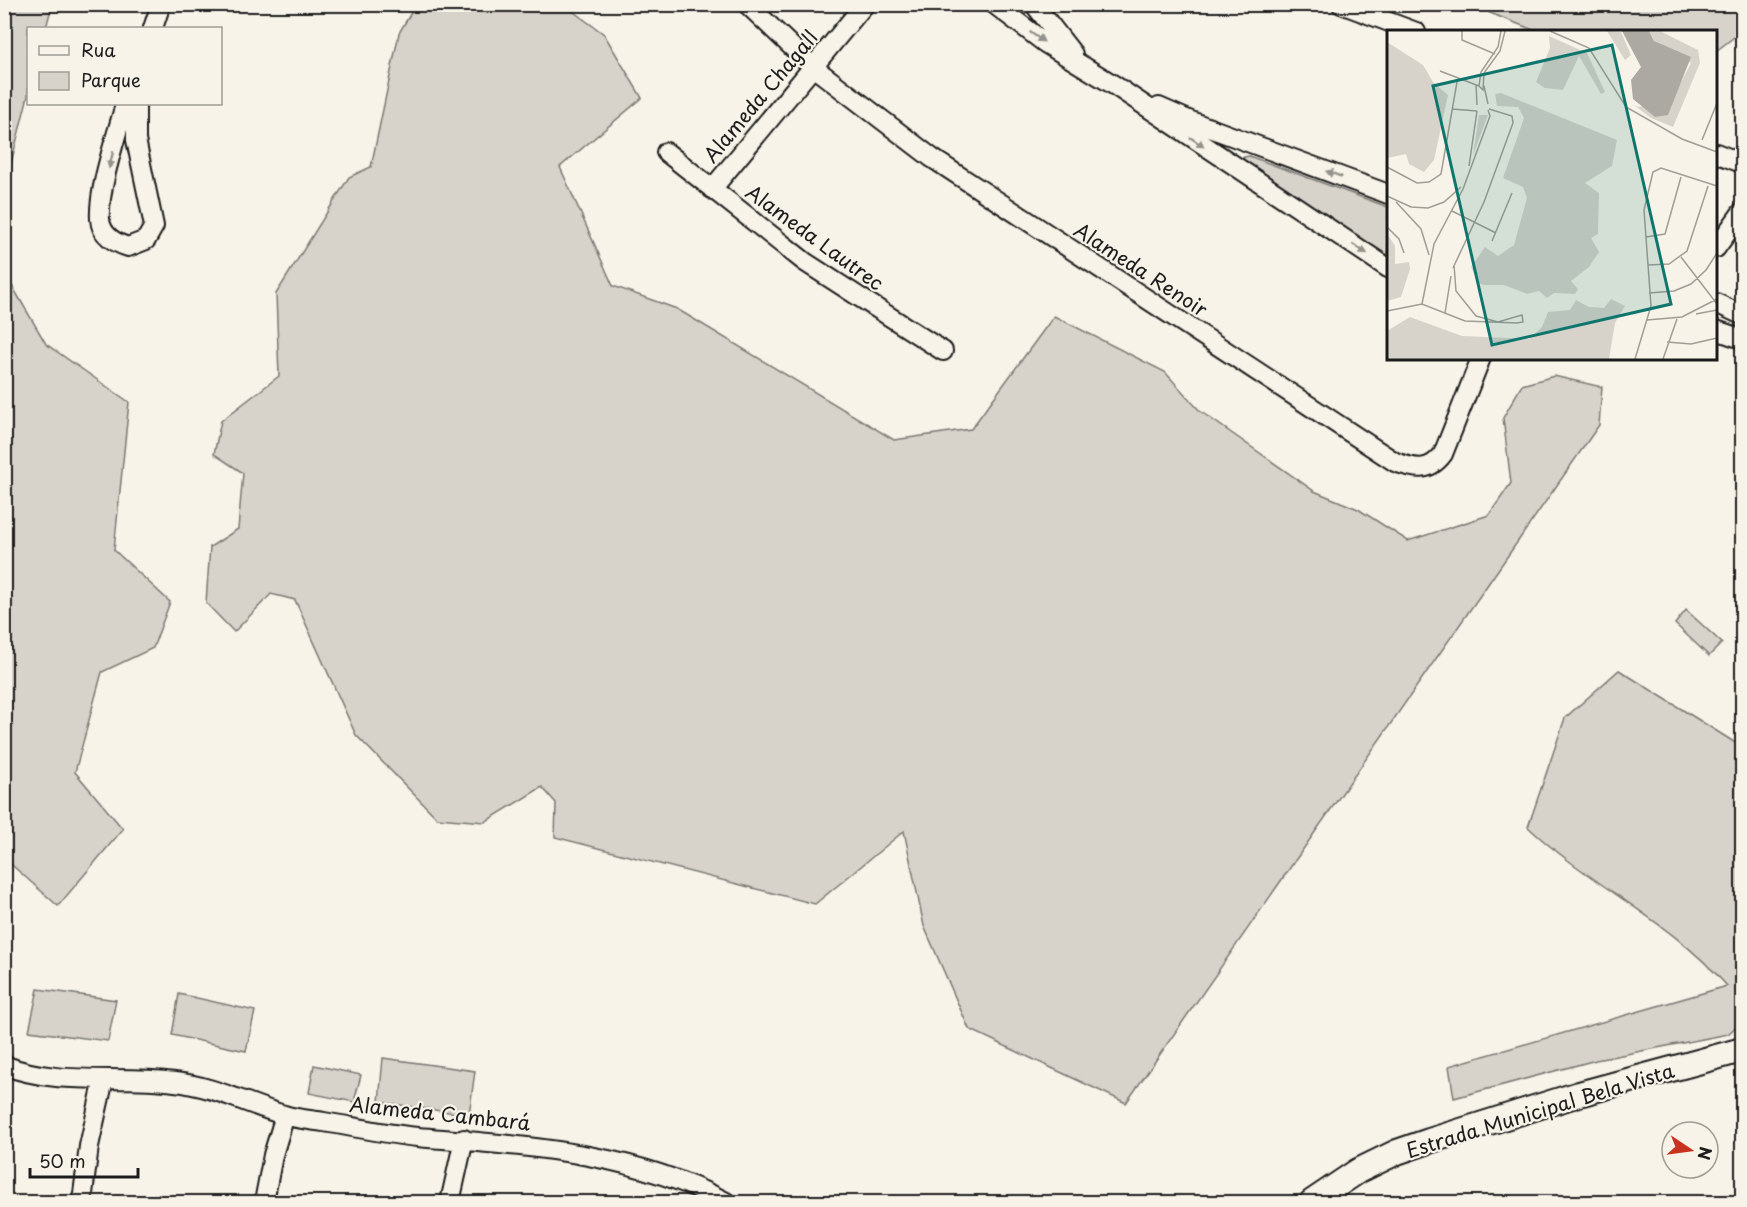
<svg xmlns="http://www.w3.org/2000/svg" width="1747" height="1207" font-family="'Playpen Sans',sans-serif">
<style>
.green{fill:#d7d3cb;stroke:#7a7874;stroke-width:1.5}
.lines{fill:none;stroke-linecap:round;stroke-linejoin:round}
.minor-casing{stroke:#1c1c1c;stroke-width:22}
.secondary-casing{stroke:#1c1c1c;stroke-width:28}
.minor{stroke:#f7f3e8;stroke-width:18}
.secondary{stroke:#f7f3e8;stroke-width:24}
.oneway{fill:#94928c}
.labels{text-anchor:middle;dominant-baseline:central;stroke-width:4.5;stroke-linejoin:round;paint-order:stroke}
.street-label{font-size:20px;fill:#1c1c1c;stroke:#f7f3e8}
.inset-road{fill:none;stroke:#9f9d96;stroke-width:1.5}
.view{fill:#0f766e;fill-opacity:0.15;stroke:#0f766e;stroke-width:3}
.inset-edge{fill:none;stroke:#1c1c1c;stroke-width:3}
</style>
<rect width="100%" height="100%" fill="#f7f3e8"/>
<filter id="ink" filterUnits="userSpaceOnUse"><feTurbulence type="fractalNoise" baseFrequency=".0167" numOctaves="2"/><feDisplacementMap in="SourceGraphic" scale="12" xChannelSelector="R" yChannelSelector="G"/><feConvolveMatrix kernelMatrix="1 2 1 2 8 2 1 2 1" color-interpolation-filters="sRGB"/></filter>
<g filter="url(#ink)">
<!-- green -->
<path class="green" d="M5 4 52 5 46 28H28V96L5 187Z
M416 4 564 5 604 34 642 98 560 167 613 286 677 309 894 440 971 429 1054 316 1165 372 1200 411 1314 491 1358 509 1408 541 1489 515 1511 483 1503 418 1522 385 1554 376 1602 387 1599 425 1126 1103 969 1029 924 926 904 831 815 904 555 837 556 803 542 787 485 822 437 818 356 735 295 600 271 594 234 632 206 603 210 547 238 529 243 473 214 454 221 421 279 376 276 294 349 177 371 167 399 33Z
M1480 5H1742V31L1716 51V32L1536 31 1490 13Z
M1249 156 1388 207V260L1242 164 1244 157Z
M4 272 46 344 129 402 114 550 170 602 153 648 102 672 75 772 123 829 58 906 5 859Z
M1686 610 1722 643 1709 656 1675 624Z
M1619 670 1742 747V1021L1728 1034 1596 1060 1454 1098 1449 1066 1727 986C1671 921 1590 885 1528 827L1565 718Z
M38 989 116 1000 108 1041 29 1031Z
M179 994 255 1011 246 1051 172 1035Z
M383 1058 475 1071 469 1115 379 1102Z
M314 1065 361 1075 354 1102 309 1093Z"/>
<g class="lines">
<defs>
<path id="minor" d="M747 4 813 67 932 158 1395 462C1415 469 1429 473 1443 454L1481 358
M994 4 1045 43 1114 85 1388 268
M1034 4 1073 54
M1341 4 1416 32
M153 28 161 4
M125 104C117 135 98 188 100 219 101 235 115 243 128 247L146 240 154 226 136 140V104
M1159 107 1191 121 1388 194
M666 152 805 262 943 351
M1716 153 1739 162
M712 189 865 4
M1716 248 1742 212
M1716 303 1742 315
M1716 330 1742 339
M4 1065C58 1087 119 1074 175 1082 213 1086 247 1104 284 1115 296 1119 311 1120 324 1122 355 1127 386 1134 418 1137 524 1146 630 1151 726 1202
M82 1202 89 1146 104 1079
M264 1202 273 1155 285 1115
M450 1202 464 1139"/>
<path id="secondary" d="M1312 1202 1358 1171 1397 1152 1429 1141 1579 1094 1742 1050"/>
</defs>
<!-- minor casing -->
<use href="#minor" class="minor-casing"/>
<!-- secondary casing -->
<use href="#secondary" class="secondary-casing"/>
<!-- minor -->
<use href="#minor" class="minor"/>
<!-- secondary -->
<use href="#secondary" class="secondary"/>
</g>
<!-- one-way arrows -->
<defs><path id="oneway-solid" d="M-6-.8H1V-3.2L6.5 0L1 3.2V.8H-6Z" transform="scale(1.5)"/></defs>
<g class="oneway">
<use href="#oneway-solid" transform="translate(1037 37) rotate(35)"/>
<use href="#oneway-solid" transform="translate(1197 142) rotate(34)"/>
<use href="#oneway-solid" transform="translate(111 160) rotate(104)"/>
<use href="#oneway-solid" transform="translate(1334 174) rotate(-160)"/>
<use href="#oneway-solid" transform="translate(1360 249) rotate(33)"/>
</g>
</g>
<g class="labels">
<!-- street labels -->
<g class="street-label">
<text transform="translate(760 96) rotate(-50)">Alameda Chagall</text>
<text transform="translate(815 237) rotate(36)">Alameda Lautrec</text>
<text transform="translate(1141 269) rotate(33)">Alameda Renoir</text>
<text transform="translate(1540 1110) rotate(-17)">Estrada Municipal Bela Vista</text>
<text transform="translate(440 1113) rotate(6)">Alameda Cambará</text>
</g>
</g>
<!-- overview -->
<g transform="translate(1387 30)">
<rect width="330" height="330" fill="#f7f3e8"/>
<path d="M220 1 234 2 244 25 238 30ZM262 1H273L311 20 313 33 286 97 264 88 247 75 252 77 286 68 304 33 267 11ZM162 6 200 23 218 62 214 64 192 26 176 60 158 58 149 52 163 18ZM0 12 36 35 46 52 61 65 47 130 37 142 22 134 19 124 0 128ZM114 63 230 110 225 136 198 153 212 163 211 204 204 208 212 222 202 237 184 251 191 259 188 264 167 263 160 268 152 261 140 264 117 255H97L91 253 84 237 98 217 111 226 127 215 140 168 136 157 116 148 137 88 131 77 110 76 108 64ZM92 85H101L86 125ZM0 203 8 216V234L22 232 23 239 14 267 0 271ZM224 269 238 276 228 293 222 329H0V301L23 287 75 306 142 309 155 297 161 282 183 280 189 270 202 277 217 278Z" fill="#d7d3cb"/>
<path d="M235 1H262L267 11 304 27 281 85 268 87 246 69 244 50 254 37Z" fill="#aca9a2"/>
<path class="inset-road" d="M75 1V10L108 24M163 1 202 18 239 77 295 109 330 122M53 41 92 56M89 55 90 75M92 56 96 60 97 43 113 21 118 1M92 56 94 42 111 17 114 1M97 56 101 74M65 79 90 81M315 110 330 73M82 136 90 81M0 137 30 153 42 152 54 144 70 52M0 166 24 177 41 178 57 172 74 157M9 172 34 199 42 225M65 181 109 203M0 197 12 209 17 223M259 207 278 204 294 147M105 211 125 163M294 227 330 274M261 235 282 234 300 221 321 156M66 238 97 172 126 93 125 86 102 79M262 263 287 261 304 254 319 240 330 223M35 274 47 214 76 159 103 86 101 80M0 281 35 274 78 291 130 293 136 292 135 285 111 292 89 286 69 261 67 235M58 283 64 246M309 284 330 280M260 290 295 287 330 269M280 312 304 314 330 308M248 329 264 276 257 180 266 142 274 138 330 156M276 329 290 289"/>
<path class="view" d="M225 15 284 274 105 315 46 56Z"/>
<rect width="330" height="330" class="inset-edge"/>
</g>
<!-- margin -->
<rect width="1747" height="1207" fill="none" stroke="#f7f3e8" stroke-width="24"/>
<rect x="12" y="12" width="1723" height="1183" fill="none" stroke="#1c1c1c" stroke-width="2" filter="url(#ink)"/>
<!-- legend -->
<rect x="27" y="27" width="195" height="78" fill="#f7f3e8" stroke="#9f9d96" stroke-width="1.5"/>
<rect x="39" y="46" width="30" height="9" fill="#f7f3e8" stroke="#9f9d96" stroke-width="1.5"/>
<text x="81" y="57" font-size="18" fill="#1c1c1c">Rua</text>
<rect x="39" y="72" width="30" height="18" fill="#d7d3cb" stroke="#9f9d96" stroke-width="1.5"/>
<text x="81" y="87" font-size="18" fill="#1c1c1c">Parque</text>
<!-- north arrow -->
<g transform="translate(1690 1150) rotate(103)"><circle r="28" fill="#f7f3e8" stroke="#9f9d96" stroke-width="1.5"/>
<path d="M0-4.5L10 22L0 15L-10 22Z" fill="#c8321e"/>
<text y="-9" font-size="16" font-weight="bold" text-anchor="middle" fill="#1c1c1c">N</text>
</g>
<!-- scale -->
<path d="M30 1168v9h108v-9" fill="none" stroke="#1c1c1c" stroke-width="3"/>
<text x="39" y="1168" font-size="18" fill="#1c1c1c" stroke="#f7f3e8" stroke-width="4.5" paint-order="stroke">50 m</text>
</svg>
